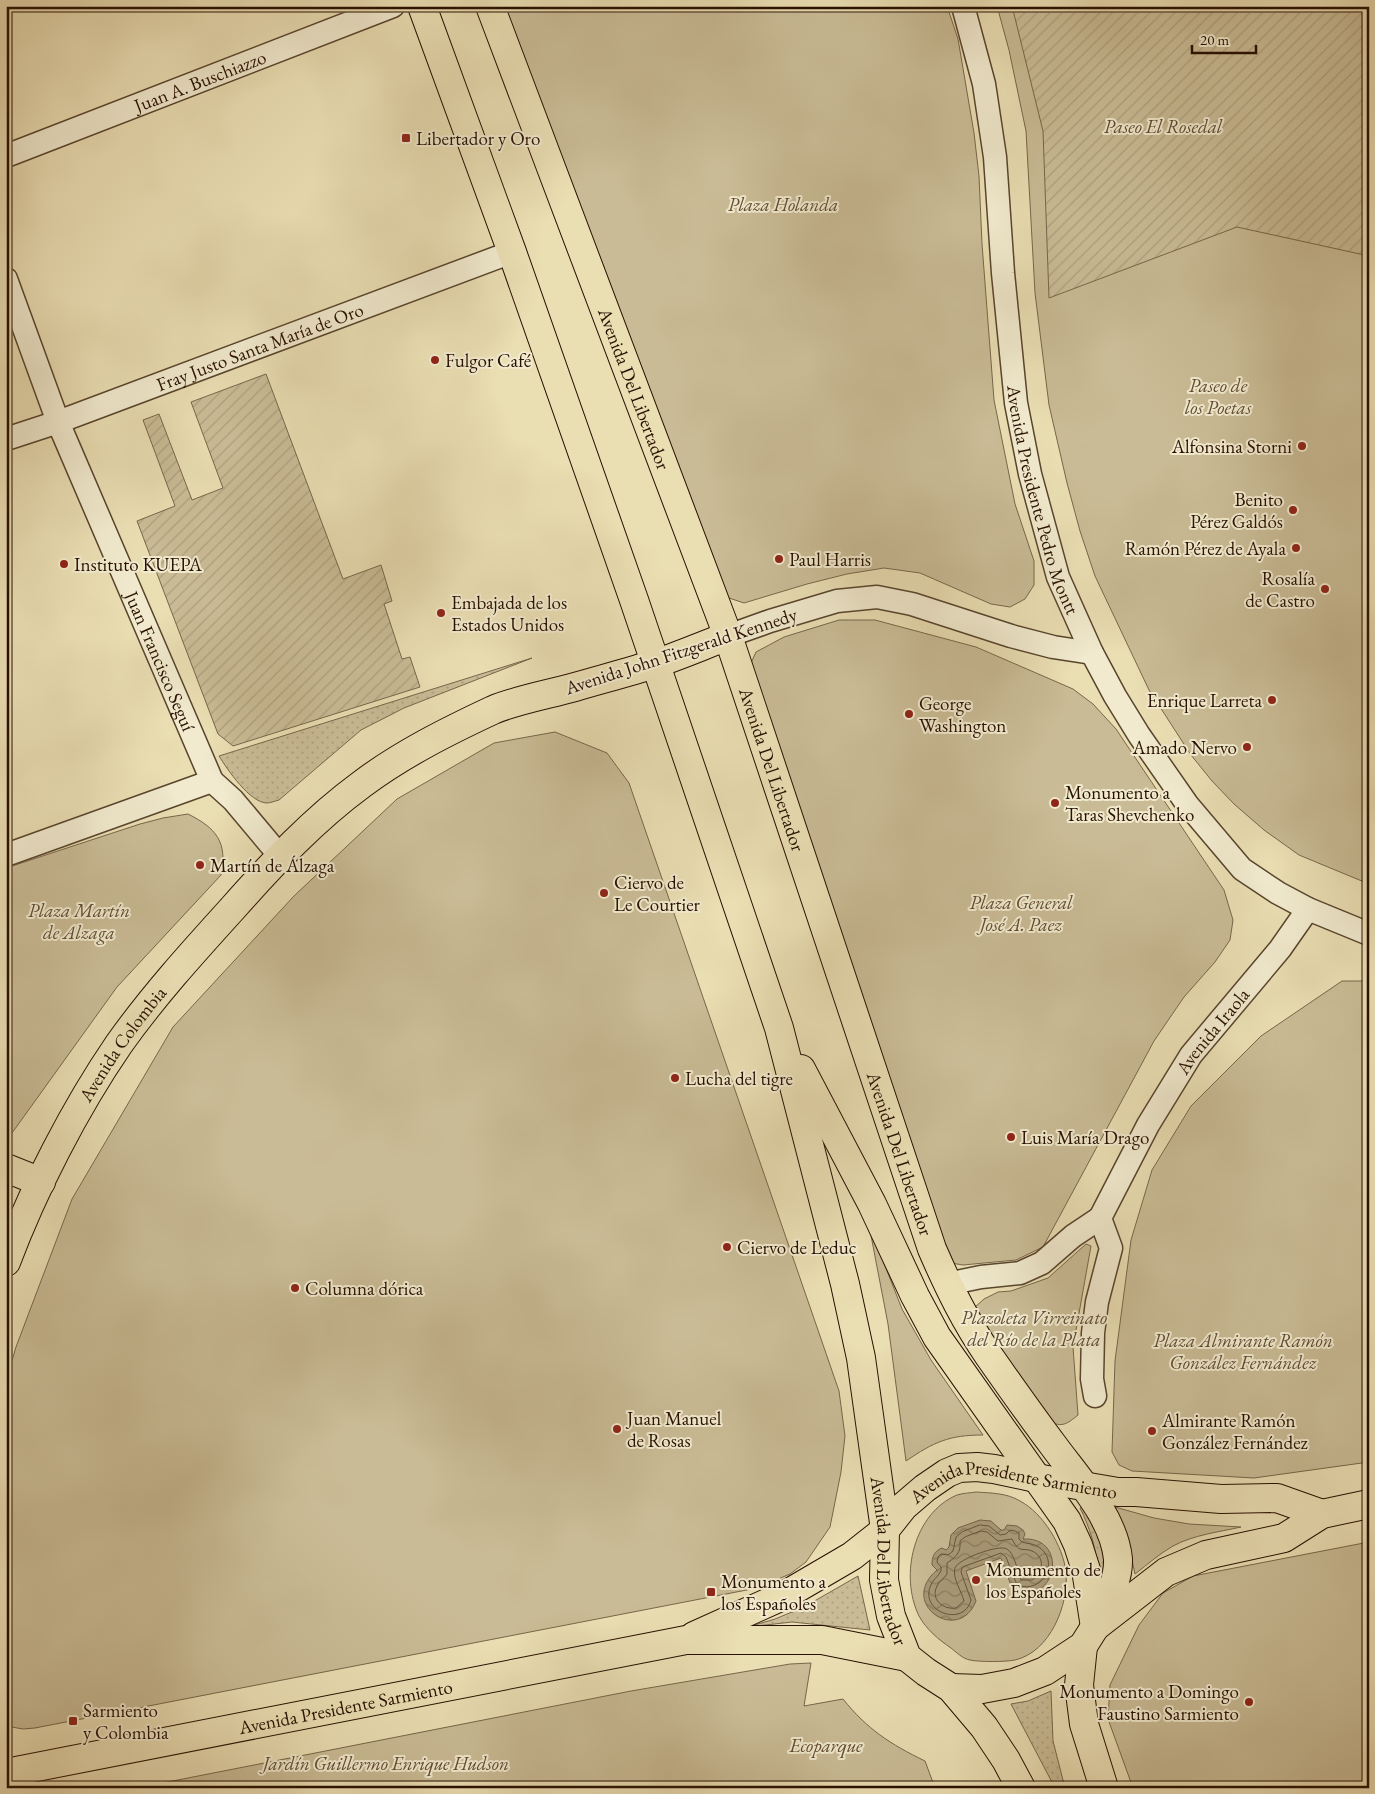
<svg xmlns="http://www.w3.org/2000/svg" width="1375" height="1794" font-family="'EB Garamond',serif">
<style>
.grass{fill:url(#grass-dots);stroke:#78664a}
.park{fill:#c9bb95;stroke:#78664a}
.garden{fill:url(#garden-furrows);stroke:#78664a}
.water{fill:url(#water-waves);stroke:#756247}
.lines{fill:none;stroke-linecap:round;stroke-linejoin:round}
.shore{stroke:#68543b;stroke-width:1}
.minor-casing{stroke:#58442d;stroke-width:25}
.major-casing{stroke:#281000;stroke-width:30}
.minor{stroke:#f1eace;stroke-width:22}
.major{stroke:#eadeb3;stroke-width:28}
.poi-dot{fill:#8f2418;stroke:#f1eace;stroke-width:2}
.labels{text-anchor:middle;dominant-baseline:central;stroke-width:4;stroke-linejoin:round;paint-order:stroke}
.street-label{font-size:19px;fill:#281000;stroke:#f1eace}
.park-label{font-size:19px;font-style:italic;fill:#604c34;stroke:#f1eace}
.poi-label{font-size:19px;fill:#281000;stroke:#f1eace;text-anchor:start}
</style>
<defs>
<pattern id="grass-dots" width="8" height="8" patternUnits="userSpaceOnUse" patternTransform="scale(1.25)"><rect width="8" height="8" fill="#c9bb95"/><path d="M2 2h.1M6 6h.1" fill="none" stroke="#ada07f" stroke-width="1.8" stroke-linecap="round"/></pattern>
<pattern id="garden-furrows" width="10" height="10" patternUnits="userSpaceOnUse" patternTransform="scale(1.25)"><rect width="10" height="10" fill="#c9bb95"/><path d="M-1 1l2-2M0 10L10 0M9 11l2-2" fill="none" stroke="#ada07f"/></pattern>
<pattern id="water-waves" width="16" height="10" patternUnits="userSpaceOnUse" patternTransform="scale(1.25)"><rect width="16" height="10" fill="#a89876"/><path d="M0 5q4-4 8 0t8 0" fill="none" stroke="#897b5e"/></pattern>
</defs>
<rect width="100%" height="100%" fill="#eadeb3"/>
<filter id="stains"><feTurbulence type="fractalNoise" baseFrequency=".004" numOctaves="4"/><feColorMatrix values="0 0 0 0 .2 0 0 0 0 .09 0 0 0 0 .02 0 0 0 .5 -.17"/></filter>
<radialGradient id="worn" r=".72"><stop offset=".6" stop-color="#630" stop-opacity="0"/><stop offset="1" stop-color="#630" stop-opacity=".3"/></radialGradient>
<!-- grass -->
<path class="grass" d="M532 658 404 708 361 730 279 800C275 801 270 803 267 803 250 803 227 769 219 756Z
M1086 1506 1100 1540 1106 1569 1098 1570C1096 1548 1090 1528 1080 1508Z
M858 1576 870 1630 792 1622 748 1627 775 1619 804 1607Z
M1051 1691 1053 1741 1065 1788H1055L1011 1704 1028 1701Z"/>
<!-- park -->
<path class="park" d="M500 6H947L958 39 974 133 979 176 982 244 994 400 1015 504 1034 561V585L1025 599 1010 607 991 604 920 573 884 568 847 574 807 584 744 603 726 597Z
M997 6H1369V884L1299 855 1264 830 1234 804 1212 781 1191 755 1149 690 1095 576 1080 531 1067 483 1049 405 1035 293 1026 131 1009 50Z
M839 620H875L976 647 1073 689 1093 704 1116 729 1224 890 1233 920 1230 940 1215 962 1184 997 1154 1041 1043 1247 1016 1260 963 1265 951 1263 751 663 756 652 784 637Z
M555 732 607 753 629 783 839 1391 845 1436 841 1472 830 1527 806 1562 790 1574 757 1588 35 1728 23 1729 6 1726V1381L16 1347 72 1199 173 1027 294 896 397 799 494 743Z
M188 814C216 828 228 842 221 875L117 987 12 1133 6 1136V868L140 824 163 818Z
M1342 981H1369V1462L1254 1478 1132 1471 1119 1465 1112 1452 1115 1361 1131 1240 1152 1170 1191 1106 1261 1036Z
M869 1225 902 1309 931 1360 983 1435C949 1435 934 1442 906 1461L888 1324Z
M1086 1244 1091 1246 1073 1347 1078 1415C1067 1424 1062 1428 1049 1421L976 1319 975 1307 984 1299 998 1292 1011 1291 1048 1278Z
M976 1492C991 1493 1007 1493 1020 1501 1043 1513 1063 1546 1066 1572 1069 1605 1050 1652 1015 1660 1005 1662 979 1662 970 1660 963 1659 956 1652 951 1648 939 1640 926 1629 919 1616 899 1575 914 1513 957 1495 963 1493 970 1493 976 1492Z
M1115 1507 1154 1518 1189 1524 1241 1527C1219 1532 1193 1535 1173 1546 1159 1554 1148 1564 1135 1574 1130 1551 1126 1529 1115 1507Z
M1369 1542V1788H1133L1108 1719 1110 1685 1139 1625 1163 1593 1193 1576Z
M811 1663 804 1706 843 1699C867 1729 890 1744 925 1761L935 1788H137L631 1691 790 1664Z"/>
<!-- garden -->
<path class="garden" d="M1012 6H1369V256L1237 227 1049 298 1043 131Z
M266 374 343 579 381 565 392 601 384 604 402 659 410 657 420 687 233 746 218 734 137 521 175 506 143 420 159 414 192 500 223 488 191 402Z"/>
<!-- water -->
<path class="water" d="M980 1520 991 1521 1001 1530H1004L1007 1525 1017 1526 1023 1530 1025 1534 1023 1539C1070 1536 1057 1610 1012 1588L1001 1558 966 1571 976 1601C959 1645 897 1604 937 1570L932 1565C932 1557 934 1551 942 1548L946 1550 949 1547 951 1535 958 1528Z"/>
<g class="lines">
<!-- shore -->
<path class="shore" d="M980 1525 989 1526 1000 1535 1006 1534 1010 1530 1015 1531 1019 1533V1539L1022 1542C1027 1544 1032 1543 1037 1546 1061 1559 1044 1595 1017 1585L1006 1557 1001 1553 965 1566 962 1568 961 1572 971 1600C964 1627 921 1613 930 1587 932 1580 938 1577 941 1571V1567L937 1562 938 1557 941 1554 948 1555 953 1551 956 1537 962 1532Z
M981 1531 987 1532 998 1541 1012 1539C1014 1543 1016 1547 1020 1549 1024 1550 1028 1549 1032 1551 1046 1557 1043 1574 1032 1580H1021C1017 1571 1015 1554 1007 1549 999 1544 958 1559 955 1568 952 1578 962 1592 964 1601L956 1608C944 1610 930 1600 937 1586 939 1581 944 1579 947 1574V1563C956 1557 961 1553 960 1541L965 1537Z"/>
<defs>
<g id="minor">
<path id="s1" d="M963 6 984 84 995 157 1003 273 1016 403 1030 474 1058 577 1092 653 1115 696 1139 735 1187 804 1242 869 1278 893 1308 909 1369 934"/>
<path id="s2" d="M6 156 393 6"/>
<path id="s3" d="M6 279 58 422 212 781 233 800 280 856"/>
<path id="s4" d="M6 439 58 422 512 252"/>
<path d="M728 636 770 621 837 601 877 597 912 604 1011 636 1053 647 1092 653"/>
<path d="M6 855 212 781"/>
<path d="M947 1284 981 1277 1020 1273 1042 1263 1073 1236 1100 1218"/>
<path id="s5" d="M1095 1396 1092 1379 1093 1333 1097 1302 1111 1248 1100 1218 1148 1125 1191 1055 1280 949 1308 909"/>
</g>
<g id="major">
<path id="s6" d="M422 6 512 252 634 600 779 1028 845 1284 861 1358 885 1530 884 1580 891 1616 907 1657 926 1672 951 1688 984 1727 1006 1760 1021 1788"/>
<path id="s7" d="M490 6 728 636 932 1249C949 1288 965 1321 989 1356 1010 1386 1031 1416 1053 1445 1077 1478 1114 1517 1118 1559 1119 1583 1104 1606 1095 1627"/>
<path d="M801 1069 872 1204 915 1296 937 1337 1067 1521 1078 1545 1086 1570 1095 1627"/>
<path d="M6 1168 41 1182"/>
<path id="s8" d="M6 1262C33 1190 75 1108 119 1044 153 996 193 952 232 909 272 864 313 820 362 784 402 754 448 731 493 710 516 700 550 694 575 687 602 679 630 672 657 663 681 655 704 645 728 636"/>
<path id="s9" d="M694 1636 787 1594 852 1556 885 1530 904 1506 925 1488 947 1473 959 1468 977 1467 994 1469 1036 1478 1118 1492H1136L1221 1499 1277 1498 1322 1514"/>
<path d="M1083 1646 1079 1685 1084 1724 1104 1788"/>
<path d="M951 1688 982 1689 1014 1683 1045 1671 1083 1646 1095 1627 1166 1572 1206 1555 1284 1538 1322 1514 1369 1504"/>
<path id="s10" d="M6 1773 686 1640H822L907 1657"/>
</g>
</defs>
<!-- minor casing -->
<use href="#minor" class="minor-casing"/>
<!-- major casing -->
<use href="#major" class="major-casing"/>
<!-- minor -->
<use href="#minor" class="minor"/>
<!-- major -->
<use href="#major" class="major"/>
</g>
<!-- markers -->
<g class="poi-dot">
<rect x="401" y="133" width="10" height="10" rx="2.5"/>
<circle cx="435" cy="360" r="5"/>
<circle cx="1302" cy="446" r="5"/>
<circle cx="1293" cy="510" r="5"/>
<circle cx="1296" cy="548" r="5"/>
<circle cx="779" cy="559" r="5"/>
<circle cx="64" cy="564" r="5"/>
<circle cx="1325" cy="589" r="5"/>
<circle cx="441" cy="613" r="5"/>
<circle cx="1272" cy="700" r="5"/>
<circle cx="909" cy="714" r="5"/>
<circle cx="1247" cy="747" r="5"/>
<circle cx="1055" cy="803" r="5"/>
<circle cx="200" cy="865" r="5"/>
<circle cx="604" cy="893" r="5"/>
<circle cx="675" cy="1078" r="5"/>
<circle cx="1011" cy="1137" r="5"/>
<circle cx="727" cy="1247" r="5"/>
<circle cx="295" cy="1288" r="5"/>
<circle cx="617" cy="1429" r="5"/>
<circle cx="1152" cy="1431" r="5"/>
<circle cx="976" cy="1580" r="5"/>
<rect x="706" y="1587" width="10" height="10" rx="2.5"/>
<circle cx="1249" cy="1702" r="5"/>
<rect x="68" y="1716" width="10" height="10" rx="2.5"/>
</g>
<g class="labels">
<!-- street labels -->
<g class="street-label">
<text stroke="none"><textPath href="#s2" startOffset="208">Juan A. Buschiazzo</textPath></text>
<text stroke="none"><textPath href="#s4" startOffset="270">Fray Justo Santa María de Oro</textPath></text>
<text stroke="none"><textPath href="#s7" startOffset="409">Avenida Del Libertador</textPath></text>
<text stroke="none"><textPath href="#s1" startOffset="502">Avenida Presidente Pedro Montt</textPath></text>
<text transform="translate(681 651) rotate(-18)">Avenida John Fitzgerald Kennedy</text>
<text stroke="none"><textPath href="#s3" startOffset="412">Juan Francisco Seguí</textPath></text>
<text stroke="none"><textPath href="#s7" startOffset="814">Avenida Del Libertador</textPath></text>
<text stroke="none"><textPath href="#s5" startOffset="401">Avenida Iraola</textPath></text>
<text stroke="none"><textPath href="#s8" startOffset="248">Avenida Colombia</textPath></text>
<text stroke="none"><textPath href="#s7" startOffset="1219">Avenida Del Libertador</textPath></text>
<text stroke="none"><textPath href="#s9" startOffset="369">Avenida Presidente Sarmiento</textPath></text>
<text stroke="none"><textPath href="#s6" startOffset="1628">Avenida Del Libertador</textPath></text>
<text stroke="none"><textPath href="#s10" startOffset="346">Avenida Presidente Sarmiento</textPath></text>
</g>
<!-- park labels -->
<g class="park-label">
<text x="1163" y="126">Paseo El Rosedal</text>
<text x="783" y="204">Plaza Holanda</text>
<text x="1218" y="385">Paseo de<tspan x="1218" dy="22">los Poetas</tspan></text>
<text x="1021" y="902">Plaza General<tspan x="1021" dy="22">José A. Paez</tspan></text>
<text x="79" y="910">Plaza Martín<tspan x="79" dy="22">de Alzaga</tspan></text>
<text x="1034" y="1317">Plazoleta Virreinato<tspan x="1034" dy="22">del Río de la Plata</tspan></text>
<text x="1243" y="1340">Plaza Almirante Ramón<tspan x="1243" dy="22">González Fernández</tspan></text>
<text x="826" y="1745">Ecoparque</text>
<text x="386" y="1763">Jardín Guillermo Enrique Hudson</text>
</g>
<!-- poi labels -->
<g class="poi-label">
<text x="416" y="138">Libertador y Oro</text>
<text x="445" y="360">Fulgor Café</text>
<text x="1292" y="446" text-anchor="end">Alfonsina Storni</text>
<text x="1283" y="499" text-anchor="end">Benito<tspan x="1283" dy="22">Pérez Galdós</tspan></text>
<text x="1286" y="548" text-anchor="end">Ramón Pérez de Ayala</text>
<text x="789" y="559">Paul Harris</text>
<text x="74" y="564">Instituto KUEPA</text>
<text x="1315" y="578" text-anchor="end">Rosalía<tspan x="1315" dy="22">de Castro</tspan></text>
<text x="451" y="602">Embajada de los<tspan x="451" dy="22">Estados Unidos</tspan></text>
<text x="1262" y="700" text-anchor="end">Enrique Larreta</text>
<text x="919" y="703">George<tspan x="919" dy="22">Washington</tspan></text>
<text x="1237" y="747" text-anchor="end">Amado Nervo</text>
<text x="1065" y="792">Monumento a<tspan x="1065" dy="22">Taras Shevchenko</tspan></text>
<text x="210" y="865">Martín de Álzaga</text>
<text x="614" y="882">Ciervo de<tspan x="614" dy="22">Le Courtier</tspan></text>
<text x="685" y="1078">Lucha del tigre</text>
<text x="1021" y="1137">Luis María Drago</text>
<text x="737" y="1247">Ciervo de Leduc</text>
<text x="305" y="1288">Columna dórica</text>
<text x="627" y="1418">Juan Manuel<tspan x="627" dy="22">de Rosas</tspan></text>
<text x="1162" y="1420">Almirante Ramón<tspan x="1162" dy="22">González Fernández</tspan></text>
<text x="986" y="1569">Monumento de<tspan x="986" dy="22">los Españoles</tspan></text>
<text x="721" y="1581">Monumento a<tspan x="721" dy="22">los Españoles</tspan></text>
<text x="1239" y="1691" text-anchor="end">Monumento a Domingo<tspan x="1239" dy="22">Faustino Sarmiento</tspan></text>
<text x="83" y="1710">Sarmiento<tspan x="83" dy="22">y Colombia</tspan></text>
</g>
</g>
<!-- margin -->
<rect width="1375" height="1794" fill="none" stroke="#eadeb3" stroke-width="25"/>
<rect x="8" y="8" width="1360" height="1779" fill="none" stroke="#281000" stroke-width="2.5"/>
<rect x="12" y="12" width="1350" height="1769" fill="none" stroke="#281000"/>
<!-- scale -->
<path d="M1192 45v8h64v-8" fill="none" stroke="#281000" stroke-width="2.5"/>
<text x="1200" y="45" font-size="15" fill="#281000" stroke="#f1eace" stroke-width="4" paint-order="stroke">20 m</text>
<rect width="100%" height="100%" filter="url(#stains)"/>
<rect width="100%" height="100%" fill="url(#worn)"/>
</svg>
